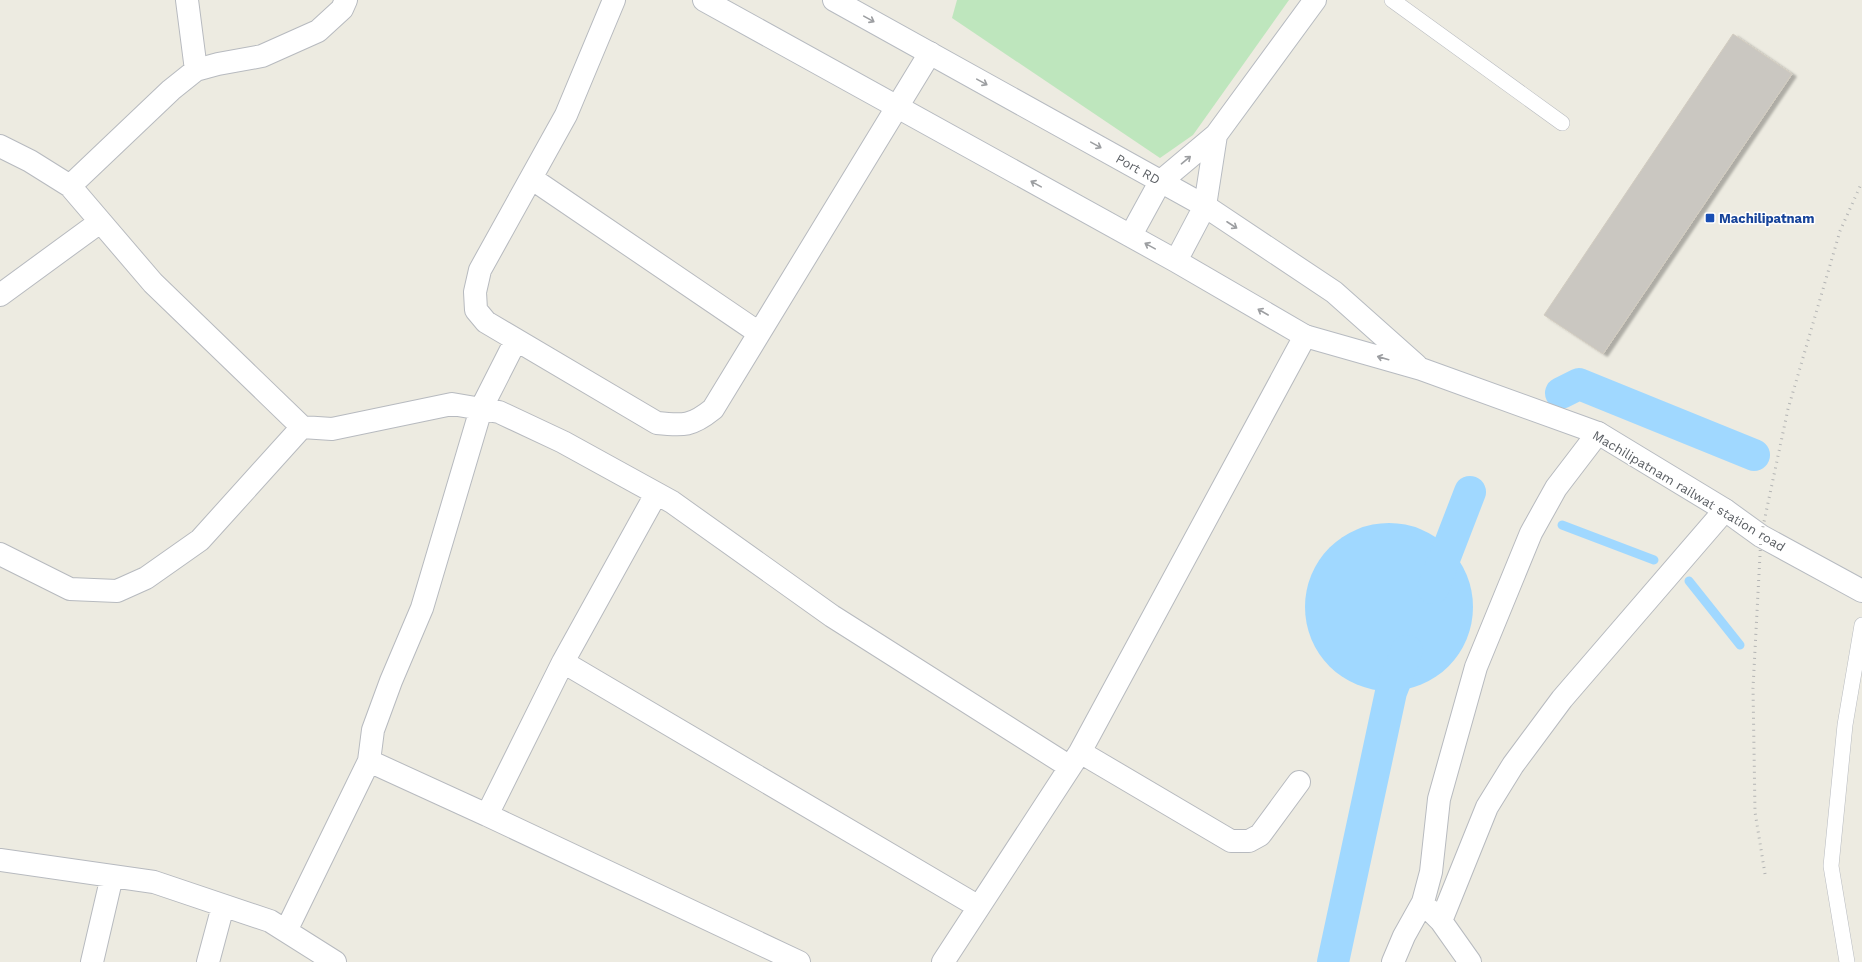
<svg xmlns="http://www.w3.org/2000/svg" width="1862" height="962" font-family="'Work Sans',sans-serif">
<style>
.green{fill:#bee6bd}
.water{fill:#a0d8ff}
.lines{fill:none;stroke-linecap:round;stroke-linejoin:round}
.stream{stroke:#a0d8ff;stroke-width:9}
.canal{stroke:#a0d8ff;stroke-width:32}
.building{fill:#cac7c1;stroke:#d2ccc0;filter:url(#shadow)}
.service-casing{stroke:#b7babf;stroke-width:16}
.minor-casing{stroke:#b7babf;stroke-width:24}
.secondary-casing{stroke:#b7bbc1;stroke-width:24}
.service{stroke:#fff;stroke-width:15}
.minor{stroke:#fff;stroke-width:22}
.secondary{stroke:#fff;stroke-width:22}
.rail{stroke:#b3b4b4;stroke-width:3;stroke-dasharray:1 5;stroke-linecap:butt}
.oneway{stroke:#9c9ea1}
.transit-dot{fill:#1a4fb4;stroke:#fff;stroke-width:1.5}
.labels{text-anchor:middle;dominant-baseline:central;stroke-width:3;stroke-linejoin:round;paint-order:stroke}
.street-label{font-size:13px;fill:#5a5e63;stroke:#fff}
.transit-label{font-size:13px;font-weight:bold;fill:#164399;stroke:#fff;text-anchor:start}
</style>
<defs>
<filter id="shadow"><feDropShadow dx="4.5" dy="2.5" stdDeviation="1" flood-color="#0004"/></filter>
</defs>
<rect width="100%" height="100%" fill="#edebe1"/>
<!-- green -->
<path class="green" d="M957 0H1289L1193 135 1160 158 952 18Z"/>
<!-- water -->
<path class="water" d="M1305 607a84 84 0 1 1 168 0a84 84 0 1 1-168 0Z"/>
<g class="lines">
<!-- stream -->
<path class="stream" d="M1562 525 1654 560
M1689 581 1740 645"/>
<!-- canal -->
<path class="canal" d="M1561 393 1579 384 1754 455
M1433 588 1470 492
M1333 962 1391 692 1407 651"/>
</g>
<!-- building -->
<path class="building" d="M1733 34 1792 74 1603 354 1544 315Z"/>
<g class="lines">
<defs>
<path id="service" d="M1392 0 1562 123
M1847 962 1831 866 1845 725 1862 625"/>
<path id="minor" d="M187 0 196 70
M614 0 566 115 480 270 475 292 476 310 486 322 657 423C684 426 692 426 713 409L930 53
M0 146 30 161 70 186 153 283 302 427 332 429 452 404 499 412 563 442 672 502 832 616 1070 767
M531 178 759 333
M70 186 171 90 196 70 218 64 262 56 318 31 342 9 346 0
M0 295 100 222
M0 554 70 589 117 591 146 578 200 540 302 427
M563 662 656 494
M1080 752 1231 841H1249L1260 835 1299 782
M369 761 487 815
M0 860 154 882 270 921 335 962
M1431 911 1441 921 1470 962
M1441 921 1487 807 1513 765 1562 699 1725 510
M286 931 369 761 373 730 391 681 422 608 481 409 516 340
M92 962 112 876
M208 962 223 906
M799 962 487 815 563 662 979 907
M943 962 1080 752 1305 336
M1393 962 1404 936 1423 902 1431 872 1439 799 1476 667 1531 533 1556 488 1598 433"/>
<path id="secondary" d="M704 0 1176 261 1305 336 1421 369 1598 433 1725 510 1761 536 1862 591
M834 0 1205 206 1334 292 1416 365
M1131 235 1160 182 1216 135 1315 0
M1176 261 1205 206 1216 135"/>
</defs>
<!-- service casing -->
<use href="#service" class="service-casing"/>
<!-- minor casing -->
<use href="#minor" class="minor-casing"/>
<!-- secondary casing -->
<use href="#secondary" class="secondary-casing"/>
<!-- service -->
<use href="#service" class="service"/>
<!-- minor -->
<use href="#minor" class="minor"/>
<!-- secondary -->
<use href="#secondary" class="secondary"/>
<!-- rail -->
<path class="rail" d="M1765 874 1755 812 1753 688 1761 536 1788 409 1840 231 1862 182"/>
</g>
<!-- one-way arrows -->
<defs><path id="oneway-shaft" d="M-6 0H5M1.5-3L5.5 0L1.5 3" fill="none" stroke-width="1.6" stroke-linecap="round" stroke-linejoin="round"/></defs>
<g class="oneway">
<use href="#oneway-shaft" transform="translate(869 19) rotate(29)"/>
<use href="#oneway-shaft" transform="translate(982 82) rotate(29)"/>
<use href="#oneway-shaft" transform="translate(1096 145) rotate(29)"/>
<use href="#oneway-shaft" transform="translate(1186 160) rotate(-40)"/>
<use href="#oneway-shaft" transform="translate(1036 184) rotate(-151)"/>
<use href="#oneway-shaft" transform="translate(1232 225) rotate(33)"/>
<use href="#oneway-shaft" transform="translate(1150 246) rotate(-151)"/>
<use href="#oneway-shaft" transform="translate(1263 312) rotate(-150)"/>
<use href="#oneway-shaft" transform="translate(1383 358) rotate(-164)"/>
</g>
<!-- markers -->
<rect class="transit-dot" x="1705" y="213" width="10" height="10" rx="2"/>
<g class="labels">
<!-- street labels -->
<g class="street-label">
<text transform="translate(1138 169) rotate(29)">Port RD</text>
<text transform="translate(1689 491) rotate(31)">Machilipatnam railwat station road</text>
</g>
<!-- transit labels -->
<g class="transit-label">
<text x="1719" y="218">Machilipatnam</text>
</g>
</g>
</svg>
